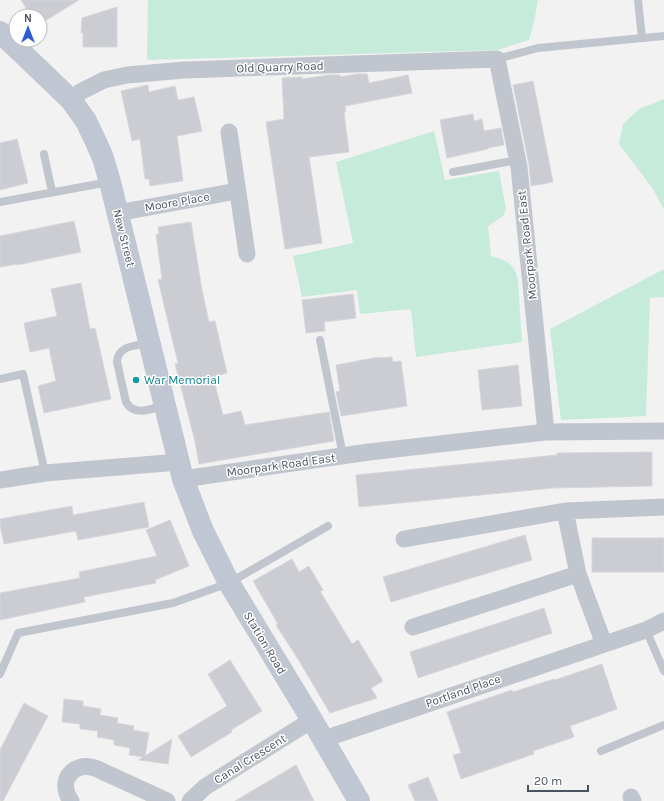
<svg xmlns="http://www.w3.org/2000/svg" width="664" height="801" font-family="Karla,sans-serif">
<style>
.green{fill:#c6ebda}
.building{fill:#cccdd3;stroke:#d6d7dc}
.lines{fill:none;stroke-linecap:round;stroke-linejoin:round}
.lane{stroke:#c1c6ce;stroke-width:8}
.street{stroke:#c1c6ce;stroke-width:17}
.secondary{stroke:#c1c7d2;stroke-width:22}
.culture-dot{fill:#0f9aa8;stroke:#fff;stroke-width:1.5}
.labels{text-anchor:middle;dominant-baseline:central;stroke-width:3;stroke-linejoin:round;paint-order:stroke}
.street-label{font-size:12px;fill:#4b525d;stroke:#fff}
.culture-label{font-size:12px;fill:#0d838f;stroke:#fff;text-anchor:start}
</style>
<rect width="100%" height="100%" fill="#f3f2f2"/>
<!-- green -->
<path class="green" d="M148 0H538L534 23 529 40 497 50 147 60Z
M664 99V210L653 189 619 144 623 124 639 109Z
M434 131 445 180 499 171 506 209 503 216 488 226 491 256C507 261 514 263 518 280L522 342 416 357 411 309 360 314 357 290 302 297 293 256 353 243 336 162Z
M664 269V297L650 298 646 416 561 420 550 329Z"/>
<!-- building -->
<path class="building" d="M21 0H79L40 24V16H31Z
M117 7V47H83V33H81L82 18Z
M357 74H367L369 83 408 75 412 93 345 106 346 112H344L349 152 309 157 322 243 285 249 266 122 284 119 282 78 302 77V79L329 75H340V77Z
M533 81 553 182 531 186 529 165 513 85Z
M148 85 149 92 175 86 178 100 194 97 202 131 177 136 183 181 150 186 149 179H145L140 139 132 141 121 91Z
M473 114 474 121 482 119 484 131 501 128 504 145 488 148V149L447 158 440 120Z
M17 139 28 183 0 190V143Z
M74 221 81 252 17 265V264L0 267V236Z
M191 222 202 290 209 322 215 321 227 373 213 377 223 415 241 411 245 425 329 412 334 441 199 464 195 441 175 364 178 363 158 280 162 279 156 234H159L158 227Z
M81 283 90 329 95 328 111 399 44 413 38 386 56 381 49 348 30 352 24 323 57 316 51 289Z
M353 294 356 318 324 322 325 331 306 333 302 300Z
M379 357V358L392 357 393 362 401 361 407 406 341 416 336 392 340 391 336 365Z
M518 365 522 406 482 410 478 370Z
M652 452V486L553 488 359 507 356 475 557 455V453Z
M144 502 149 527 78 540 76 531 4 544 0 525V519L72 506 73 515Z
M170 520 189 566 155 580 156 583 84 597 85 602 0 620V593L80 578 79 572 157 556 146 530Z
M525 535 532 560 391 602 383 577Z
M592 538H664V572H592Z
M292 559 299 572 309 566 323 590 320 591 352 644 358 640 383 681 371 688 377 698 330 713 298 659 276 625 278 624 253 581Z
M544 608 552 633 418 678 410 652Z
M230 660 262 711 231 730 232 732 191 757 178 736 227 706 208 674Z
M602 664 617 709 570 726 574 737 533 751 534 754 461 779 453 755 461 753 447 712 512 690 513 692 554 679 555 680Z
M64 699 83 701V706L101 709 100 715 118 718 117 723 134 726 133 730 149 733 145 756 172 739 168 764 139 760 143 757 129 755 130 748 114 745V740L97 737 98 731 80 729V724L62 722Z
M24 703 48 716 3 801H0V750Z
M296 765 314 801H235Z
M428 777 438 801H415L408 785Z"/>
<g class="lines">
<!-- lane -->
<path class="lane" d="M638 0 642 38
M497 59 538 48 664 36
M44 154 52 192
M453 172 517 160
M0 202 109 182
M320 340 343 456
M149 343C135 346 118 345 117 362L126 402C134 417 152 409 164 405
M0 379 23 374 45 473
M646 630 664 671
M0 674 18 633 173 603 229 583 328 526
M601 751 664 725"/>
<!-- street -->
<path class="street" d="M71 100 80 92 104 80 127 75 185 70 497 59 519 167 546 432
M229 132 247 254
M117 213 237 191
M183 479 369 452 546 432 664 431
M0 480 45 473 179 462
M565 511 578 574 604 644
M404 539 565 511 664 507
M413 627 578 574
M324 740 333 736 646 630 664 621
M631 797 633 801
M71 801C57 781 73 761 95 768L167 801
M190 801 205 787 312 720"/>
<!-- secondary -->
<path class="secondary" d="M0 32 71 100 86 121 96 142 103 158 110 182 183 479 203 531 229 583 312 720 359 801"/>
</g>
<!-- markers -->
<circle class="culture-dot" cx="136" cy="380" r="4"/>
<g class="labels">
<!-- street labels -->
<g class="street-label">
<text transform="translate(280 67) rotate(-2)">Old Quarry Road</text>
<text transform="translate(177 202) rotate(-10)">Moore Place</text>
<text transform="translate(124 238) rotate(76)">New Street</text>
<text transform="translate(527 245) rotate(-96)">Moorpark Road East</text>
<text transform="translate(281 465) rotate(-8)">Moorpark Road East</text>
<text transform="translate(265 643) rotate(59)">Station Road</text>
<text transform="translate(463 691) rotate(-19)">Portland Place</text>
<text transform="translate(250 759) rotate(-32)">Canal Crescent</text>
</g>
<!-- culture labels -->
<g class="culture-label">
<text x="144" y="380">War Memorial</text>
</g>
</g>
<!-- north arrow -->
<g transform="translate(28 28)"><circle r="19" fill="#ffffff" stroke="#b7babe"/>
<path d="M0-3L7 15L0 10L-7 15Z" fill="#2e5bd1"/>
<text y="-6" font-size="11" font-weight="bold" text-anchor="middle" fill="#4b525d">N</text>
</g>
<!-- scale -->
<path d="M528 785v6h60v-6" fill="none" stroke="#4b525d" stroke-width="2"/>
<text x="534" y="785" font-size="12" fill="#4b525d" stroke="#ffffff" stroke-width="3" paint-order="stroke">20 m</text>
</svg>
